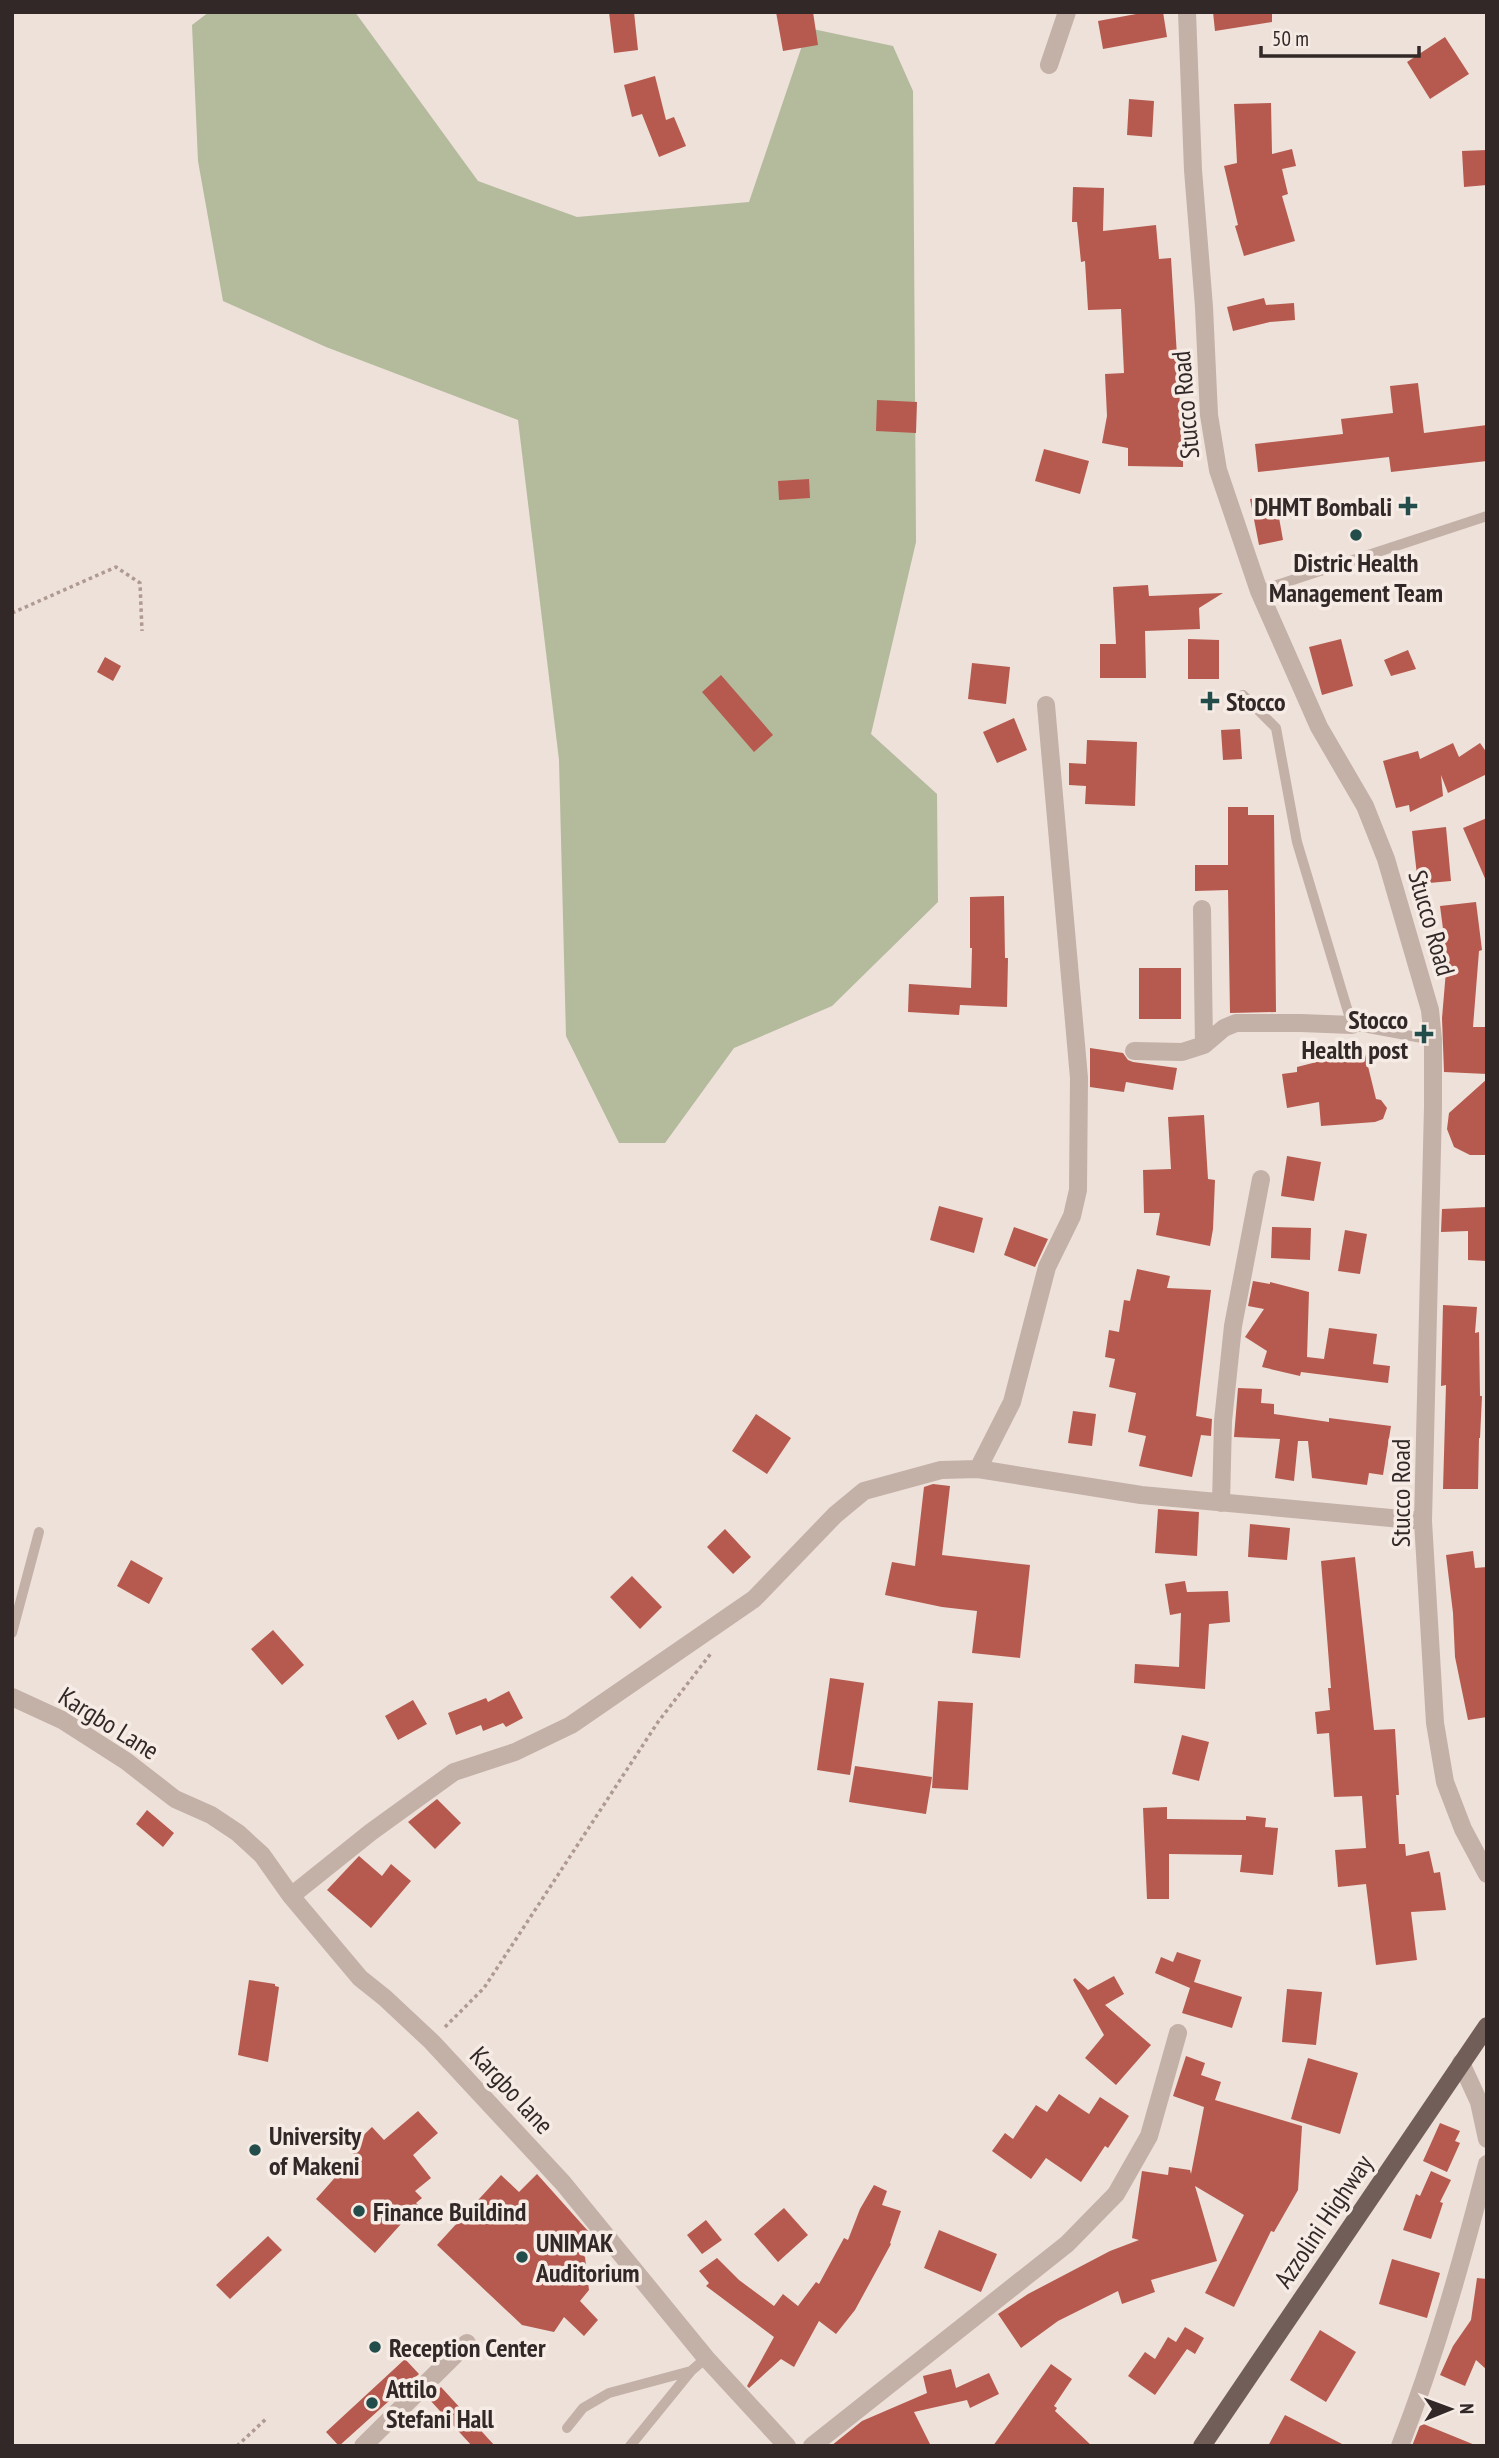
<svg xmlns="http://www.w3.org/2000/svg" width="1499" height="2458" font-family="'PT Sans Narrow',sans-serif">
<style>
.green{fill:#b4ba9c}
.building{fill:#b65a4f}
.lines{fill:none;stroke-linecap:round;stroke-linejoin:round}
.path{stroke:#af9a92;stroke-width:3.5;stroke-dasharray:3.5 3.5;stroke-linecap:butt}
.lane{stroke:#c3b0a7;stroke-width:10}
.street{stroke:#c3b0a7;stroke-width:18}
.primary{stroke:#715e59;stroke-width:18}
.poi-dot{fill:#224d4a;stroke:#f6ece5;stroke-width:2.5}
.labels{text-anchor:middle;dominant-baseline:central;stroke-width:7;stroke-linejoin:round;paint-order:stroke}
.street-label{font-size:26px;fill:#312827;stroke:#f6ece5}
.poi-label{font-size:26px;font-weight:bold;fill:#312827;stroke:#f6ece5;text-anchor:start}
</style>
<rect width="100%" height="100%" fill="#ede1d9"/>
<!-- green -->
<path class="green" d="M209 12H355L478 181 577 217 749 202 808 28 893 46 913 91 916 542 871 734 937 794 938 902 832 1006 734 1048 665 1143H619L566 1036 559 760 518 420 326 347 223 301 198 161 192 25Z"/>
<!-- building -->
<path class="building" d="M609 12H634L638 50 614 53Z
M776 12H813L818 45 783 51Z
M1147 12H1163L1167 37 1103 49 1098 21Z
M1213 12H1272V22L1215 31Z
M1445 37 1469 74 1430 99 1407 62Z
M655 76 666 120 674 117 686 146 659 157 642 114 632 117 624 85Z
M1129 99 1154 101 1152 137 1127 135Z
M1271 103 1272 154 1292 149 1296 166 1282 169 1288 194 1282 196 1295 241 1244 256 1235 226 1238 225 1224 166 1237 163 1234 104Z
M1487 150V185L1464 187 1462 151Z
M1073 187 1104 188 1103 231 1156 225 1159 259 1171 258 1181 422H1183V467L1128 466V448L1102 443 1107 416 1105 374 1124 373 1121 309 1088 310 1085 261 1081 262 1077 222H1072Z
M1264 298 1266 305 1294 303 1295 320 1270 322 1233 331 1227 307Z
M1418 383 1424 433 1487 425V461L1391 472 1389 457 1258 472 1255 444 1343 434 1341 419 1393 413 1390 386Z
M877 400 917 402 916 433 876 431Z
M1044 449 1089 461 1080 494 1035 481Z
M809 479 810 498 779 500 778 481Z
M1275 495 1283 540 1259 545 1250 499Z
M1148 585 1149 596 1223 593 1199 608 1200 629 1145 631 1146 678H1100V644H1116L1113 587Z
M1188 639 1219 640V679H1188Z
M1341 639 1353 686 1322 695 1309 647Z
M1408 650 1416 669 1391 676 1384 660Z
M105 657 121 666 113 681 97 672Z
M972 663 1010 667 1006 704 968 699Z
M721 675 773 735 754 752 702 692Z
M1014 718 1027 750 997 763 983 732Z
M1240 729 1242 759 1223 760 1221 730Z
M1087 740 1137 742 1135 806 1085 804 1086 786 1069 785V763L1086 764Z
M1453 743 1459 757 1480 743 1487 753V774L1448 793 1441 775 1443 796 1410 812 1409 805 1396 808 1383 761 1418 751 1420 759Z
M1228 807H1248V815H1274L1276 1012 1230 1013 1228 890 1195 891V865H1228Z
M1487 818V883L1463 828Z
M1446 827 1451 881 1418 884 1412 831Z
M1004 896 1005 958H1008L1007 1007 960 1005 959 1015 908 1012 909 984 971 988 972 948H970V897Z
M1476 902 1482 950 1479 951 1473 1027H1487V1074L1444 1072 1442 1018 1447 959 1440 906Z
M1139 968H1181V1019H1139Z
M1090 1048 1123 1053 1128 1060 1133 1062 1177 1068 1173 1090 1126 1082 1124 1092 1090 1087Z
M1364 1050 1376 1099 1381 1100 1387 1108 1383 1119 1375 1122 1321 1126 1319 1102 1287 1108 1282 1074 1297 1072V1067Z
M1487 1079V1155H1470L1454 1147 1447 1129 1449 1113Z
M1204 1115 1208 1179 1215 1180 1213 1229 1210 1246 1156 1235 1160 1213H1144L1143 1170 1171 1169 1168 1117Z
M1287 1156 1321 1162 1314 1201 1281 1196Z
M939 1206 983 1218 974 1253 930 1240Z
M1487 1207V1261L1468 1260V1231L1441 1232 1442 1209Z
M1014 1227 1048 1239 1035 1267 1004 1255Z
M1272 1227 1311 1228 1310 1260 1271 1258Z
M1345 1230 1367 1234 1360 1274 1338 1271Z
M1137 1269 1170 1276 1167 1288 1211 1290 1196 1416 1212 1419 1211 1436 1201 1435 1192 1477 1139 1466 1146 1436 1128 1432 1136 1393 1109 1387 1115 1359 1105 1357 1109 1330 1119 1332 1124 1300 1130 1301Z
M1253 1281 1270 1284V1282L1309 1292 1307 1357 1324 1359 1329 1328 1377 1334 1373 1364 1390 1366 1388 1383 1301 1372 1300 1376 1262 1367 1267 1351 1245 1337 1264 1309 1248 1306Z
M1443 1305 1477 1307 1475 1333 1479 1332 1480 1396H1482L1480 1438H1479L1478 1489H1443L1446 1385 1441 1386Z
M1238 1388 1262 1389 1261 1403 1274 1404V1414L1329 1422V1418L1391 1426 1383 1475 1369 1473 1367 1485 1312 1478 1308 1441H1298L1294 1481 1275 1478 1280 1439 1234 1437Z
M1073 1411 1096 1414 1092 1446 1068 1443Z
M756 1414 791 1438 767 1474 732 1451Z
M933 1484 950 1486 942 1555 1030 1565 1020 1658 972 1653 977 1611 942 1607 885 1595 892 1562 915 1566 924 1487Z
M1158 1509 1199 1512 1197 1556 1155 1553Z
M1250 1524 1290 1528 1287 1560 1248 1557Z
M725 1529 751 1557 733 1574 707 1547Z
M1473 1551 1475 1568 1487 1567V1717L1468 1720 1455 1657 1453 1613 1446 1555Z
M1355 1557 1374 1730 1395 1729 1399 1795H1396L1399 1844H1405L1406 1856 1429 1851 1434 1873 1440 1872 1446 1910 1411 1912 1417 1960 1376 1965 1366 1884 1338 1887 1335 1850 1366 1848 1362 1796 1334 1797 1329 1733 1317 1734 1315 1712 1330 1710 1328 1688H1331L1321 1561Z
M131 1560 163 1578 149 1604 117 1586Z
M632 1576 662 1607 640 1629 610 1597Z
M1185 1581 1187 1592 1228 1591 1230 1622 1209 1624 1205 1689 1134 1683 1135 1664 1179 1667 1181 1613 1170 1615 1165 1584Z
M273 1630 304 1665 282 1685 251 1649Z
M830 1678 864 1683 850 1775 817 1770Z
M509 1691 523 1718 506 1727 503 1723 483 1731 481 1725 456 1735 448 1713 486 1698 488 1702Z
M413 1700 427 1724 398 1740 385 1716Z
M938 1701 973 1703 968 1790 932 1788Z
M1182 1735 1209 1742 1199 1781 1172 1774Z
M855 1766 932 1777 926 1814 849 1802Z
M437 1799 461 1823 435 1849 408 1822Z
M1167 1807V1819L1246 1820V1816L1266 1818 1265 1827 1278 1828 1273 1875 1240 1872 1242 1855 1169 1854V1899H1147L1143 1808Z
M147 1810 174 1833 163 1847 136 1824Z
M359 1856 382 1876 391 1864 411 1881 371 1928 327 1890Z
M1177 1952 1201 1960 1194 1982 1242 1997 1232 2028 1182 2013 1190 1988 1155 1973 1161 1957 1173 1962Z
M1114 1976 1124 1994 1105 2005 1151 2045 1116 2085 1085 2058 1104 2035 1073 1980 1075 1978 1088 1990Z
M249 1980 275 1984V1986L279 1987 268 2062 238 2055Z
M1287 1989 1322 1992 1316 2045 1282 2042Z
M1186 2056 1205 2063 1201 2075 1221 2082 1215 2100 1302 2126 1298 2190 1274 2232 1271 2231 1234 2307 1205 2293 1244 2215 1195 2186 1217 2261 1151 2280 1155 2292 1122 2304 1118 2291 1058 2321 1021 2348 998 2314 1028 2294 1110 2251 1139 2240 1132 2238 1142 2171 1168 2175 1169 2167 1190 2170 1191 2174 1204 2107 1173 2096Z
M1308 2058 1358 2073 1340 2134 1291 2119Z
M1059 2094 1089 2114 1100 2097 1129 2116 1108 2148 1105 2146 1081 2182 1046 2158 1031 2179 992 2151 1005 2133 1013 2139 1036 2105 1047 2112Z
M418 2111 438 2133 413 2155 431 2178 415 2191 422 2198 416 2203 418 2205 375 2253 316 2199 355 2155 349 2149 372 2127 384 2140Z
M1440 2123 1460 2131 1455 2141 1460 2143 1447 2172 1423 2161Z
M1431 2171 1451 2180 1440 2202 1443 2203 1431 2239 1403 2230 1416 2194 1420 2196Z
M537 2174 588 2231 573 2245 585 2257 589 2290 580 2301 598 2320 584 2336 564 2317 554 2332 522 2325 437 2245 501 2175 519 2192Z
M874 2185 887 2191 882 2205 901 2211 890 2243 891 2244 855 2310 836 2334 819 2321 794 2367 781 2359 749 2388 747 2386 774 2337 706 2286 709 2283 699 2271 717 2258 739 2280 774 2306 783 2294 798 2306 816 2282 819 2284 844 2238 848 2240 860 2209Z
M784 2208 808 2235 778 2262 754 2234Z
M706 2220 722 2240 702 2254 687 2235Z
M939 2230 997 2254 981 2292 924 2268Z
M268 2236 282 2250 230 2299 216 2285Z
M1392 2259 1440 2273 1427 2318 1379 2304Z
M1477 2278 1487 2279V2370L1476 2360 1465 2386 1440 2375 1453 2346 1471 2320Z
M1185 2327 1204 2338 1195 2354 1187 2349 1155 2395 1128 2376 1145 2352 1155 2359 1168 2337 1176 2342Z
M1320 2330 1356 2352 1326 2402 1290 2380Z
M405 2359 419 2374 339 2446 326 2432Z
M1051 2364 1072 2379 1054 2406 1057 2408 1055 2411 1092 2446H993Z
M951 2369 956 2388 989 2373 999 2394 970 2408 967 2400 914 2412 931 2446H831L862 2421 927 2393 923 2376Z
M441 2387 495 2446H472L429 2399Z
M1285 2415 1303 2424 1346 2446H1268Z
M1421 2423 1475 2445V2446H1412Z"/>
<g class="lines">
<!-- path -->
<path class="path" d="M12 613 116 567 140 583 142 631
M445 2027 484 1988 658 1722 712 1652
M237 2446 267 2418"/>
<!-- lane -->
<path class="lane" d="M1259 591 1487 516
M1243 695 1276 728 1297 842 1352 1025 1433 1040
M12 1633 39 1532
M567 2428 583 2408 609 2393 691 2371
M630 2446 691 2371 706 2358"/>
<!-- street -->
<path class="street" d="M1187 12 1193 170 1204 307 1209 415 1218 470 1259 591 1319 727 1365 806 1386 859 1430 1010 1433 1040V1107L1423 1521 1435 1723 1445 1782 1463 1829 1487 1874
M1049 65 1067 12
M1202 909 1204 1045
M1134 1051 1182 1052 1204 1045 1224 1028 1236 1023H1301L1352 1025
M978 1469 1012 1402 1047 1267 1072 1216 1078 1190 1079 1078 1046 705
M1221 1503 1223 1421 1233 1326 1261 1179
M12 1697 62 1720 126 1761 175 1799 211 1815 238 1833 262 1855 291 1896 360 1978 385 1998 432 2042 563 2183 706 2358 787 2446
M291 1896 371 1832 454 1772 515 1752 571 1725 754 1599 835 1515 864 1491 941 1470 978 1469 1141 1495 1423 1521
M1461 2063 1479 2102 1487 2139
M363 2446 467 2343
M812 2446 1067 2244 1116 2194 1149 2136 1178 2033
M1400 2446C1436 2354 1462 2260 1487 2164"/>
<!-- primary -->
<path class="primary" d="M1202 2446 1487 2026"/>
</g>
<!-- markers -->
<g class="poi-dot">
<path d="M1404.5 495.5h7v7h7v7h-7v7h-7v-7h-7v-7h7z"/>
<circle cx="1356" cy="535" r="7"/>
<path d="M1206.5 690.5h7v7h7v7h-7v7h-7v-7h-7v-7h7z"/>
<path d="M1420.5 1023.5h7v7h7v7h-7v7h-7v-7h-7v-7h7z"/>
<circle cx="255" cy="2150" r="7"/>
<circle cx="359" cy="2211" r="7"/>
<circle cx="522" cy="2257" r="7"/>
<circle cx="375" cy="2347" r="7"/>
<circle cx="372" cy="2403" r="7"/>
</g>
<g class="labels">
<!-- street labels -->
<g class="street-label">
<text transform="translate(1185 405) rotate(-95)">Stucco Road</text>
<text transform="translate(1432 923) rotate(74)">Stucco Road</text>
<text transform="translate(1400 1493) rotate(-90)">Stucco Road</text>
<text transform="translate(109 1723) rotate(32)">Kargbo Lane</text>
<text transform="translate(512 2090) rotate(47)">Kargbo lane</text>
<text transform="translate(1323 2221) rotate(-56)">Azzolini Highway</text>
</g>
<!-- poi labels -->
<g class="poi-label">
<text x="1392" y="506" text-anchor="end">DHMT Bombali</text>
<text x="1356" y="562" text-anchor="middle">Distric Health<tspan x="1356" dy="30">Management Team</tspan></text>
<text x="1226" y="701">Stocco</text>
<text x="1408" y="1019" text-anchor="end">Stocco<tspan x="1408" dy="30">Health post</tspan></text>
<text x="269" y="2135">University<tspan x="269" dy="30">of Makeni</tspan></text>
<text x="373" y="2211">Finance Buildind</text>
<text x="536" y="2242">UNIMAK<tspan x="536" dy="30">Auditorium</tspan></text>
<text x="389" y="2347">Reception Center</text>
<text x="386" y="2388">Attilo<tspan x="386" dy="30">Stefani Hall</tspan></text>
</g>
</g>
<!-- border -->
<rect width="1499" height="2458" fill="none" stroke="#312827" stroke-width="28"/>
<!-- north arrow -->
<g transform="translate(1450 2409) rotate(89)" stroke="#f6ece5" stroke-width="5" paint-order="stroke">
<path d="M0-5L12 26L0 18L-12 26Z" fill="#312827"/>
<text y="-10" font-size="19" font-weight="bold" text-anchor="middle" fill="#312827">N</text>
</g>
<!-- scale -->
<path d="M1261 46v10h158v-10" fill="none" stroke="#312827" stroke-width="3.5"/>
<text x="1272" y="46" font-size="21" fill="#312827" stroke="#f6ece5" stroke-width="5" paint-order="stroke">50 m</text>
</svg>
